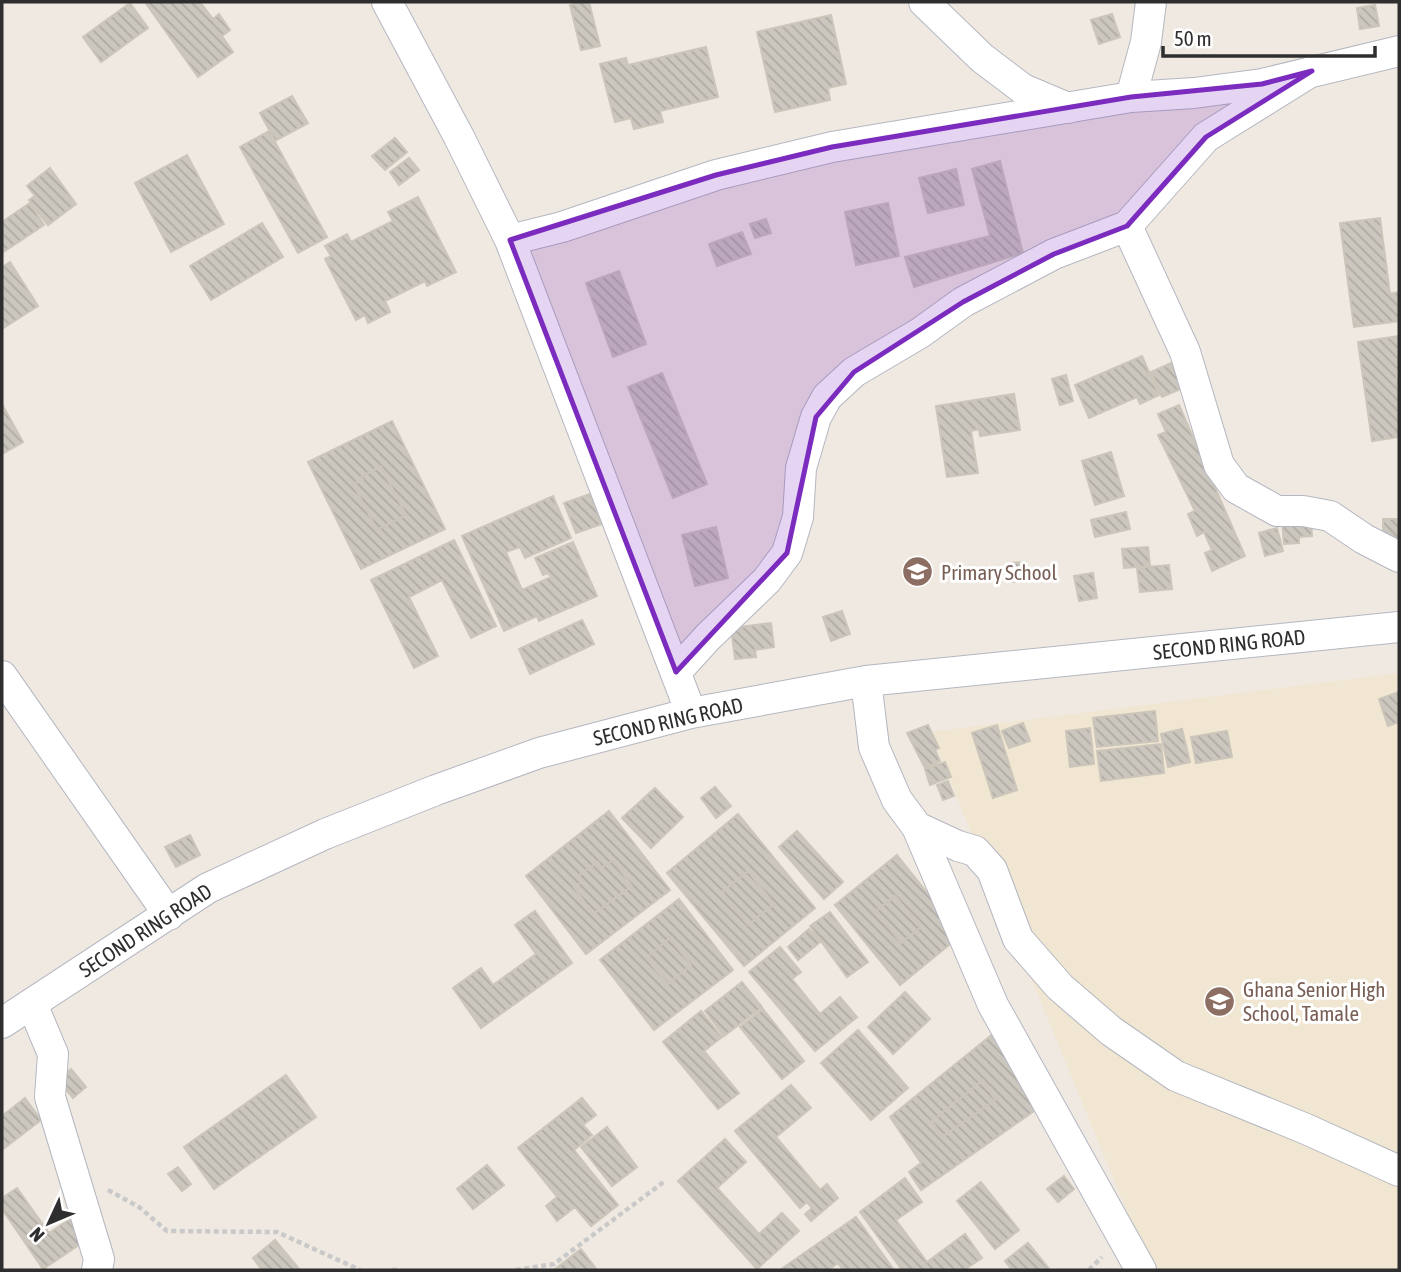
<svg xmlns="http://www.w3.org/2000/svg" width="1401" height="1272" font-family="'Asap Condensed',sans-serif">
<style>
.education{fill:#f0e6d1}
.building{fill:url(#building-back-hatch);stroke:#cbc5ba;stroke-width:2;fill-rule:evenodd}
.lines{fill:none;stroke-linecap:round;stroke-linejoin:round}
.minor-casing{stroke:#b4b7c1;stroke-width:32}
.path{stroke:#c9c9c9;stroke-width:4.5;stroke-dasharray:5 3.5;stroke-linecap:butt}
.minor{stroke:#fff;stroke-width:30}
.marked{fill:#7b2cbf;fill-opacity:0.2;stroke:#7b2cbf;stroke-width:5;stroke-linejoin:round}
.labels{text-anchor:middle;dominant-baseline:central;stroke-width:6;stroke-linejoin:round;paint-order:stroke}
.education-label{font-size:21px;fill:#785e54;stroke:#fff;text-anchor:start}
.street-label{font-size:21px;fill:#2e2e2e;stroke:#fff}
</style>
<defs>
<pattern id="building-back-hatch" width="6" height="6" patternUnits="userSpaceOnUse" patternTransform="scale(1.75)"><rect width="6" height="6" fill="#cbc7bf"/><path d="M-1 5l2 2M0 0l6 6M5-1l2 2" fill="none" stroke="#afaba4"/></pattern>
</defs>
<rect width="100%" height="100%" fill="#efe9e1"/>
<!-- education -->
<path class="education" d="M1399 673V1270H1151L930 732Z"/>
<!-- building -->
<path class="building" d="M145 2H200L213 19 219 14 230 30 222 36 233 52 198 77Z
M583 2H589L600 46 581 50 570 5Z
M130 3 148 28 101 62 83 37Z
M1375 5 1379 26 1360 29 1357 8Z
M1112 14 1120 37 1099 44 1091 20Z
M831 15 846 84 828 88 830 100 775 112 757 32Z
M706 47 718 97 660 111 663 122 634 129 631 118 615 122 600 64 626 58 628 65Z
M292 96 308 123 275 141 260 113Z
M269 131 327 237 298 253 240 147Z
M395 138 407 152 385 170 372 156Z
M187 155 224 224 171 252 135 183Z
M409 158 419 170 399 185 390 172Z
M1000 161 1023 253 914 287 905 257 990 236 972 169Z
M50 168 76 204 48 225 29 200 35 196 27 186Z
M956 169 964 205 928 213 919 178Z
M418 197 456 272 427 286 425 281 385 301 390 312 368 323 365 315 356 320 325 259 331 256 325 246 347 234 351 242 393 221 388 212Z
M30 203 44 225 2 253V222Z
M888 203 899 256 856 265 845 212Z
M1380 218 1390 294 1399 292V321L1354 327 1340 223Z
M766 219 771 233 755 238 750 224Z
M262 223 283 257 211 300 190 266Z
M742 232 751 254 717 266 709 244Z
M10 262 38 306 2 329V267Z
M619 271 646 344 613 357 586 283Z
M1399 336V370H1396L1399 397V437L1372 441 1358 342Z
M1142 356 1159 395 1140 404 1137 397 1089 418 1075 385Z
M1171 363 1183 388 1162 397 1151 372Z
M662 373 707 484 673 498 628 387Z
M1066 375 1073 401 1060 405 1052 379Z
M1014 394 1020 430 980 436 979 429 971 431 978 473 947 477 936 406Z
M2 404 23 442 2 454Z
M1179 405 1245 556 1212 571 1205 553 1212 550 1204 532 1197 536 1188 514 1195 511 1158 435 1166 432 1158 414Z
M392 421 445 529 361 569 308 462ZM381 466 406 515 377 530 353 484 363 480 361 477Z
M1111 452 1124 496 1095 505 1082 461Z
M381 466 406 515 377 530 353 484 363 480 361 477Z
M590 494 602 524 576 533 564 503Z
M553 496 571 538 525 558 520 547 506 552 522 590 551 577 548 573 543 575 535 558 573 542 597 596 539 621 537 616 504 631 462 536Z
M1126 512 1130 529 1095 537 1091 520Z
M1311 519 1312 536 1299 537V543L1284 544 1282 521Z
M1383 519H1399V544H1383Z
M716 527 728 578 695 586 682 535Z
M1277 528 1283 551 1265 556 1259 533Z
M454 540 496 626 471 638 442 580 409 597 438 656 414 668 371 580Z
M1148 547 1150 566 1124 568 1122 549Z
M1026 562 1028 580 1012 582 1009 563Z
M1169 565 1172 589 1140 592 1137 568Z
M1093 573 1097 598 1079 601 1074 576Z
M842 611 850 634 831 641 823 617Z
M582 620 594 644 530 674 519 649Z
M771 623 774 647 755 650 756 657 735 659 731 628Z
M1399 692V722L1388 726 1379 699Z
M1155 711 1158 741 1097 747 1093 718Z
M1023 723 1030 741 1009 748 1002 731Z
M928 725 939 748 935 750 940 761 925 768 907 733Z
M997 725 1017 790 993 798 972 733Z
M1090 728 1094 764 1070 767 1066 731Z
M1182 729 1190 762 1168 767 1161 734Z
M1227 731 1232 757 1196 763 1191 737Z
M1161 744 1164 773 1101 781 1097 751Z
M945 762 951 777 930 785 925 769Z
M948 781 954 796 943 800 937 785Z
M715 787 731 806 716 818 701 798Z
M655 788 683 817 651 848 622 818Z
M609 811 670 890 586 954 526 876ZM613 860 632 886 593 914 574 887 583 881 579 875 598 862 601 868Z
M738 814 815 908 744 966 667 873ZM748 871 774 904 748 925 722 892Z
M797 831 843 882 824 899 779 847Z
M190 835 200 855 176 867 165 847Z
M897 855 961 935 900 985 835 905ZM895 896 921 927 901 943 876 911Z
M613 860 632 886 593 914 574 887 583 881 579 875 598 862 601 868Z
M748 871 774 904 748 925 722 892Z
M895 896 921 927 901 943 876 911Z
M679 899 733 970 654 1030 600 960ZM670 938 691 965 668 984 646 958Z
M535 911 572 963 481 1028 453 988 481 968 493 985 536 954 515 925Z
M830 912 868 962 847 977 810 926Z
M809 929 820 942 798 960 788 947Z
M670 938 691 965 668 984 646 958Z
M780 947 801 972 792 979 820 1014 840 997 857 1017 815 1051 749 972Z
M742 982 762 1007 724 1036 705 1011Z
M905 992 930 1019 893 1054 868 1027Z
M763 1009 804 1061 782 1079 740 1027Z
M701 1011 722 1037 704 1051 739 1093 718 1109 663 1042Z
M858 1030 908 1088 871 1120 821 1063Z
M994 1033 1037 1109 921 1190 909 1172 921 1163 890 1117ZM983 1080 995 1100 942 1137 932 1121Z
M71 1069 86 1087 73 1098 58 1080Z
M286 1075 316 1117 214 1189 184 1147Z
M983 1080 995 1100 942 1137 932 1121Z
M791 1085 811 1108 776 1137 820 1190 827 1184 838 1198 811 1221 805 1214 812 1208 807 1202 800 1208 735 1131Z
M25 1098 41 1120 2 1150V1116Z
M582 1098 596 1115 583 1125 592 1135 574 1150 618 1205 591 1226 575 1207 557 1221 546 1206 557 1197 518 1148Z
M607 1127 637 1167 612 1186 581 1147Z
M725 1139 746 1162 717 1188 759 1234 782 1213 799 1231 757 1269 678 1181Z
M487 1165 504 1185 473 1209 457 1189Z
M178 1167 191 1184 182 1191 168 1174Z
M1064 1176 1074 1189 1058 1202 1047 1189Z
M905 1178 922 1202 896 1220 927 1262 965 1234 982 1258 964 1270H902L860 1212Z
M981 1182 1019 1230 995 1249 957 1201Z
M17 1188 49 1233 70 1219 85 1241 43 1269 2 1209V1198Z
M856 1217 894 1270H843L838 1263 828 1270H780Z
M275 1240 300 1270H262L253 1258Z
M1028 1243 1050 1270H1012L1005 1261Z
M581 1249 597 1270H554Z"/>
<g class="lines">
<defs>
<path id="minor" d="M387 2 459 137 510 240 691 713
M924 2 982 58 1023 89 1068 108
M1131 97 1146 42 1151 2
M1127 226 1185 352 1219 465 1236 488 1277 511H1303L1330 516 1364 539 1399 557
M510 240 562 227 716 175 832 147 1131 97 1194 93 1262 84 1399 51
M676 672 708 637 767 580 787 553 798 517 801 468 816 417 827 397 854 372 920 333 963 302 1054 254 1127 226 1206 137 1312 71
M2 676 169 915
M866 681 874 747 897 800 917 827 958 846 975 851 992 870 1018 939 1060 987 1111 1031 1176 1076 1306 1129 1399 1171
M917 827 993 1005 1141 1270
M32 1004 53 1054 50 1097 99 1259 97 1270
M2 1023 208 888 325 834 436 790 539 753 691 713 866 681 1399 627"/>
</defs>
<!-- minor casing -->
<use href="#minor" class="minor-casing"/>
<!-- path -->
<path class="path" d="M108 1190 139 1207 167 1231 277 1232 360 1270
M392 1270H399
M516 1270 554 1264 665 1181
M1089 1270 1102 1257"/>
<!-- minor -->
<use href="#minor" class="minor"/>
</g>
<!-- marked area -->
<path class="marked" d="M1312 71 1206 137 1127 226 1054 254 963 302 854 372 816 417 787 553 676 672 510 240 716 175 832 147 1131 97 1262 84Z"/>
<!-- icons -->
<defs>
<symbol id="school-disc" viewBox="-11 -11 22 22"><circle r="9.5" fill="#8d6e63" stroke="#fff"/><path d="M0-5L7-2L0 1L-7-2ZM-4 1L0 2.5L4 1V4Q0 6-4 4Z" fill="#fff"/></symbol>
</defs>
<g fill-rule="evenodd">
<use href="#school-disc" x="900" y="554" width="35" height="35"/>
<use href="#school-disc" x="1202" y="984" width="35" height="35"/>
</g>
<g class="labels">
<!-- education labels -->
<g class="education-label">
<text x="941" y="572">Primary School</text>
<text x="1243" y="989">Ghana Senior High<tspan x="1243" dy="24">School, Tamale</tspan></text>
</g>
<!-- street labels -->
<g class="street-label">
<text transform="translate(1229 644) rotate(-6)">SECOND RING ROAD</text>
<text transform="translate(668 721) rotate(-13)">SECOND RING ROAD</text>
<text transform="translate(145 930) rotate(-33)">SECOND RING ROAD</text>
</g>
</g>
<!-- border -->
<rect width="1401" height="1272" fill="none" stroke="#2e2e2e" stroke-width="7"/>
<!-- north arrow -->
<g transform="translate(49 1223) rotate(226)" stroke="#ffffff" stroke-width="5" paint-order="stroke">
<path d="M0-5L12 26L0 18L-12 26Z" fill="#2e2e2e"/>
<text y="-10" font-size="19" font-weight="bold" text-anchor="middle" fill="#2e2e2e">N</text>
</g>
<!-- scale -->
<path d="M1163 46v10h212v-10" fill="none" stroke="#2e2e2e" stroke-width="3.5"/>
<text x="1174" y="46" font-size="21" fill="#2e2e2e" stroke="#ffffff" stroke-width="5" paint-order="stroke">50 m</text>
</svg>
